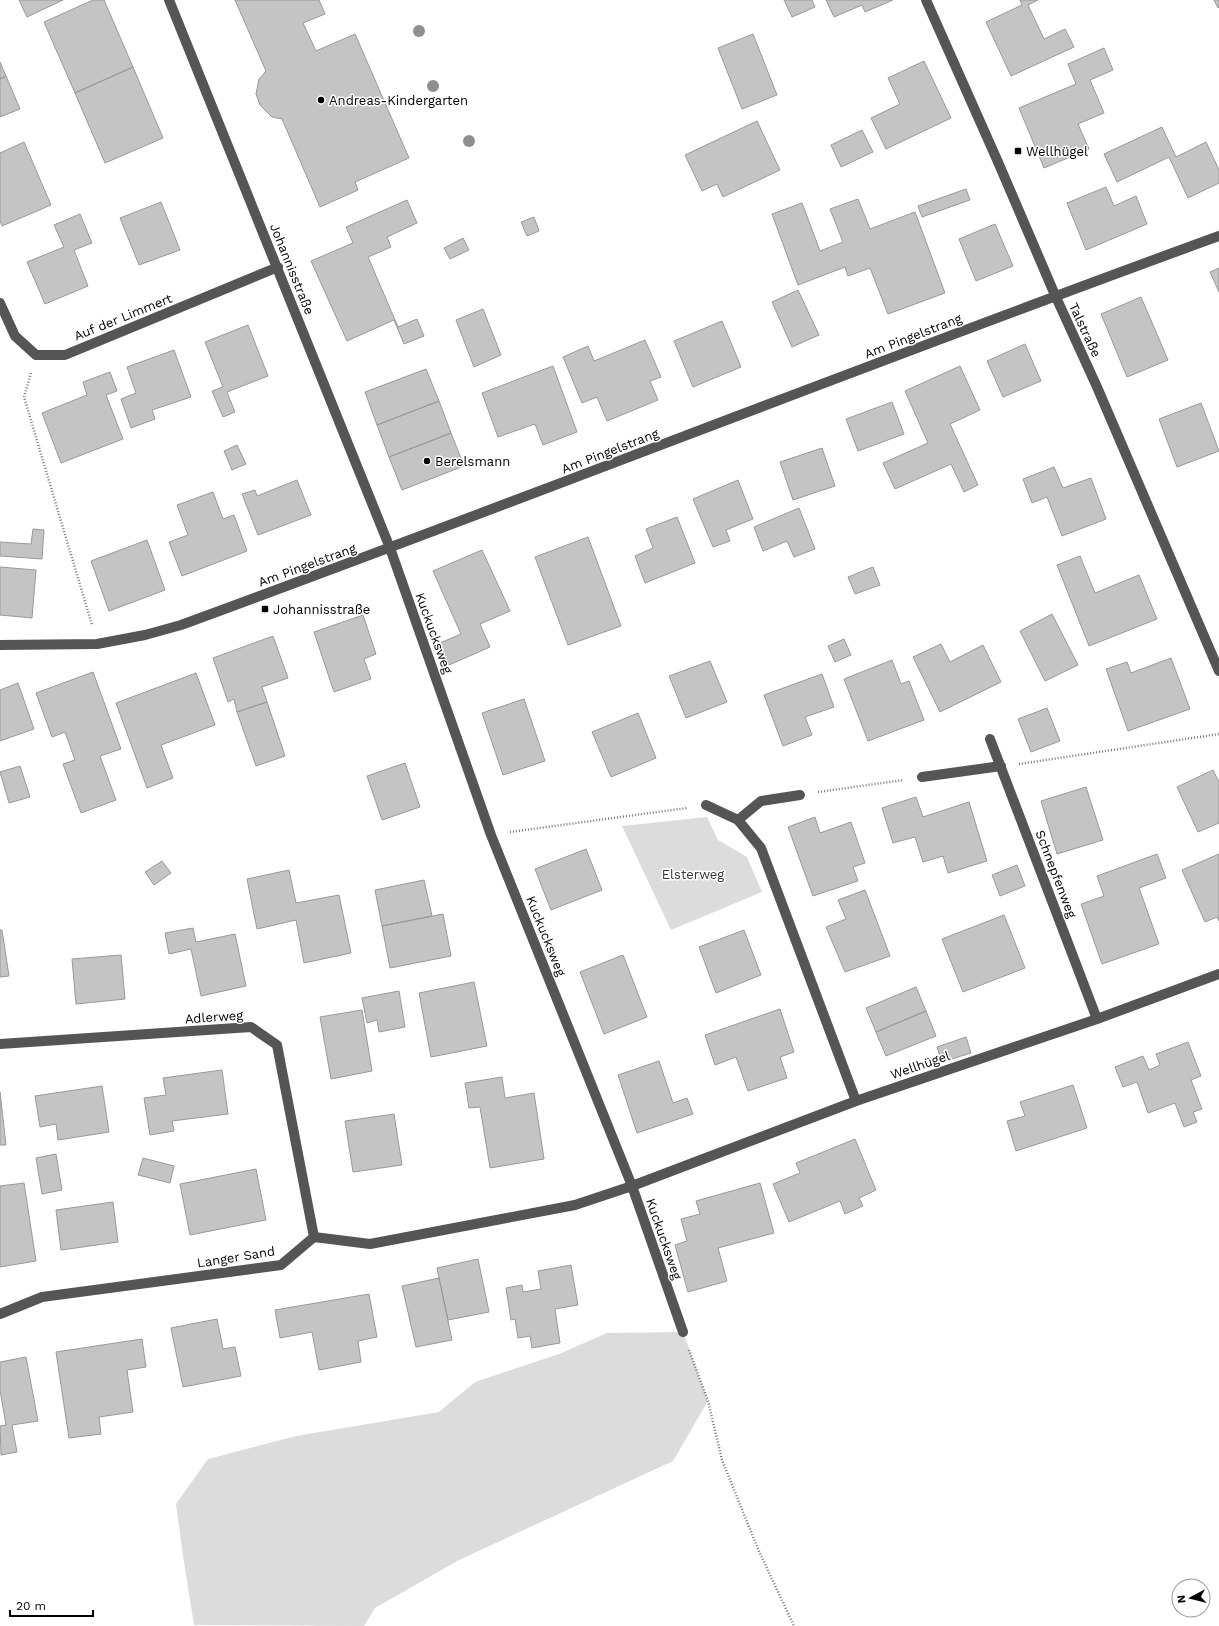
<svg xmlns="http://www.w3.org/2000/svg" width="1219" height="1626" font-family="'Work Sans',sans-serif">
<style>
.green{fill:#dcdcdc}
.building{fill:#c4c4c4;stroke:#999}
.lines{fill:none;stroke-linecap:round;stroke-linejoin:round}
.path{stroke:#777;stroke-width:2.5;stroke-dasharray:1 2;stroke-linecap:butt}
.minor{stroke:#555;stroke-width:10}
.tree{fill:#8f8f8f}
.poi-dot{fill:#000;stroke:#fff;stroke-width:1.5}
.labels{text-anchor:middle;dominant-baseline:central;stroke-width:3;stroke-linejoin:round;paint-order:stroke}
.poi-label{font-size:13px;fill:#000;stroke:#fff;text-anchor:start}
.street-label{font-size:13px;fill:#000;stroke:#fff}
.park-label{font-size:13px;fill:#333;stroke:#fff}
</style>
<rect width="100%" height="100%" fill="#fff"/>
<!-- green -->
<path class="green" d="M707 817 718 840 747 857 762 892 671 930 622 826Z
M683 1332 708 1401 673 1461 459 1560 375 1608 364 1626 194 1625 183 1556 176 1504 208 1459 296 1436 439 1412 475 1382 559 1354 607 1333Z"/>
<!-- building -->
<path class="building" d="M19 0H63L27 17Z
M93 0H104L133 67 75 93 44 22Z
M235 0H319L325 14 303 23 316 51 355 34 409 158 355 182 358 190 320 207 282 119 272 117 260 105 256 94 259 79 266 71Z
M784 0H812L815 7 792 17Z
M826 0H893L865 12 862 5 834 17Z
M1020 0H1038L1028 5 1044 39 1065 29 1074 47 1011 76 986 22 1022 5Z
M1214 0H1219V7L1218 8Z
M753 34 777 95 742 109 718 48Z
M1104 48 1113 70 1090 80 1104 113 1078 124 1089 149 1044 168 1019 108 1076 84 1068 64Z
M924 61 951 118 886 149 871 118 900 104 888 78Z
M0 62 6 76 0 79Z
M133 67 163 138 105 163 75 93Z
M6 76 20 109 0 117V79Z
M757 121 780 170 723 197 717 184 702 191 685 155Z
M1162 127 1176 157 1206 142 1219 170V183L1188 198 1169 157 1117 182 1104 154Z
M862 130 873 152 841 167 831 145Z
M24 142 51 205 2 226 0 221V153Z
M1106 187 1114 206 1136 196 1147 224 1086 250 1067 203Z
M966 189 970 200 922 217 918 206Z
M858 199 870 229 915 212 945 293 888 314 870 268 848 276 845 267 798 285 772 214 802 203 820 251 843 242 830 209Z
M407 200 417 223 387 237 391 247 368 257 398 327 417 319 424 336 404 344 394 320 347 341 311 261 353 243 346 227Z
M161 202 180 250 139 265 120 218Z
M80 214 92 243 74 250 88 286 45 304 27 262 64 247 54 225Z
M534 217 539 231 527 236 521 222Z
M995 224 1013 266 976 281 959 239Z
M463 238 469 250 450 259 444 248Z
M1219 268V292L1210 272Z
M798 290 819 335 792 347 772 302Z
M1141 297 1168 360 1127 377 1101 314Z
M483 309 501 355 474 367 456 320Z
M722 321 741 367 693 387 674 341Z
M248 325 268 376 227 392 235 412 223 417 212 391 223 387 205 342Z
M645 340 661 377 650 381 658 400 607 421 597 397 582 403 563 357 588 346 594 361Z
M1025 344 1041 381 1003 397 987 361Z
M174 350 191 397 152 410 155 419 131 428 121 399 136 393 127 367Z
M553 366 577 432 543 445 535 424 498 437 482 393Z
M960 366 980 410 950 424 978 485 964 492 951 464 895 489 883 463 928 443 905 391Z
M426 369 439 401 377 425 365 392Z
M110 372 117 391 106 395 123 439 61 463 42 413 87 395 83 382Z
M439 401 451 433 389 457 377 425Z
M892 402 904 434 858 451 846 419Z
M1201 403 1219 451 1177 467 1159 419Z
M451 433 464 466 402 490 389 457Z
M237 445 246 464 232 470 224 451Z
M822 448 835 486 793 500 780 462Z
M1054 467 1063 488 1091 478 1106 519 1062 536 1047 497 1032 503 1023 479Z
M297 480 311 515 258 535 242 494 255 490 257 496Z
M738 480 753 519 726 530 730 541 713 547 693 499Z
M213 492 223 519 234 515 247 551 182 576 169 542 188 535 177 505Z
M799 508 815 549 794 557 787 541 763 551 754 527Z
M677 517 695 563 645 583 635 556 653 548 646 529Z
M33 529 44 530 42 559 0 556V542L31 544Z
M588 537 621 626 568 645 535 557Z
M147 540 165 590 109 611 91 561Z
M482 550 510 611 480 624 490 647 449 665 440 643 461 634 433 571Z
M1080 556 1095 593 1139 575 1157 619 1089 646 1057 565Z
M0 567 36 570 32 618 0 615Z
M873 567 880 585 855 594 848 577Z
M1052 614 1078 665 1045 681 1020 631Z
M363 615 376 654 364 659 371 679 334 692 314 632Z
M273 636 288 678 262 687 267 702 237 712 234 699 228 702 213 658Z
M844 639 851 655 835 662 828 646Z
M941 644 950 662 983 645 1001 682 940 712 913 657Z
M1171 658 1190 709 1128 731 1106 669 1127 662 1131 673Z
M892 660 901 684 909 681 924 720 868 741 844 679Z
M710 661 727 702 686 718 669 676Z
M93 672 121 749 100 756 116 800 81 813 63 764 75 760 65 732 52 737 36 693Z
M196 673 215 725 161 745 173 778 147 788 116 703Z
M822 674 834 707 805 717 812 735 783 746 764 695Z
M18 683 34 729 0 741V690Z
M524 699 545 761 503 775 482 713Z
M267 702 285 756 256 766 237 712Z
M1047 708 1060 741 1031 752 1018 719Z
M638 713 656 758 611 777 592 732Z
M405 763 420 807 382 820 367 776Z
M20 766 30 797 9 803 0 772Z
M1213 770 1219 782V823L1198 832 1177 787Z
M1086 787 1103 840 1057 854 1041 801Z
M916 797 923 817 969 802 987 861 948 873 943 856 923 862 915 837 893 843 882 808Z
M815 817 820 833 851 822 865 863 853 867 858 881 813 896 788 827Z
M586 849 602 890 551 910 535 869Z
M1157 854 1166 878 1139 888 1159 944 1102 964 1081 904 1104 896 1097 876Z
M1219 854V921L1217 917 1205 922 1182 870Z
M162 861 171 873 154 885 145 872Z
M1017 865 1025 886 1000 896 992 875Z
M289 870 296 903 339 895 351 953 304 963 296 920 257 929 247 879Z
M424 880 432 916 382 926 375 890Z
M865 890 890 956 845 972 826 927 846 919 838 900Z
M443 914 451 956 390 968 382 926Z
M1004 915 1025 968 963 992 942 939Z
M193 928 196 942 235 934 246 986 201 996 191 949 169 954 165 933Z
M0 930H2L9 976 0 977Z
M744 930 761 975 716 993 699 947Z
M121 955 125 999 76 1004 72 959Z
M623 955 647 1017 604 1034 580 972Z
M474 982 487 1046 431 1057 419 993Z
M916 987 926 1011 876 1032 866 1008Z
M399 991 405 1027 379 1032 377 1020 367 1023 362 998Z
M780 1009 794 1052 780 1057 787 1078 748 1091 736 1057 715 1065 705 1035Z
M362 1010 372 1071 331 1079 320 1017Z
M926 1011 936 1036 886 1056 876 1032Z
M966 1037 971 1053 942 1062 937 1047Z
M1188 1042 1201 1076 1191 1080 1202 1109 1193 1112 1197 1122 1184 1127 1175 1103 1148 1113 1137 1082 1123 1087 1115 1067 1143 1056 1149 1070 1160 1065 1156 1054Z
M659 1061 673 1103 687 1098 693 1114 637 1133 618 1075Z
M222 1070 228 1114 172 1121 174 1131 150 1135 144 1098 166 1095 163 1078Z
M502 1077 505 1098 534 1093 544 1159 490 1168 480 1107 469 1108 465 1083Z
M1073 1085 1087 1128 1016 1151 1007 1121 1025 1116 1020 1102Z
M102 1086 109 1132 58 1140 56 1124 40 1127 35 1096Z
M0 1092 6 1145H0Z
M394 1114 402 1165 353 1172 345 1121Z
M855 1139 876 1190 859 1198 863 1206 845 1214 840 1201 789 1222 773 1184 800 1173 796 1163Z
M56 1154 62 1190 42 1194 36 1158Z
M143 1158 174 1166 170 1183 138 1175Z
M256 1169 266 1220 190 1235 180 1184Z
M24 1183 36 1261 0 1267V1186Z
M760 1183 774 1233 718 1248 727 1281 688 1292 675 1245 687 1241 681 1219 700 1214 696 1201Z
M113 1202 118 1242 61 1250 56 1210Z
M478 1259 489 1312 448 1320 437 1268Z
M571 1265 578 1305 555 1309 560 1343 532 1348 530 1336 518 1338 515 1319 511 1320 506 1288 522 1285 523 1292 541 1289 538 1271Z
M439 1278 452 1340 416 1347 402 1286Z
M369 1294 377 1337 358 1341 361 1362 319 1370 312 1332 280 1338 275 1310Z
M217 1319 223 1349 235 1347 241 1376 183 1387 171 1328Z
M142 1339 146 1367 127 1370 133 1412 99 1417 101 1434 69 1438 56 1352Z
M26 1357 38 1421 12 1425 17 1452 1 1455 0 1426 6 1425 0 1390V1362Z"/>
<g class="lines">
<!-- path -->
<path class="path" d="M31 373 24 397 92 625
M1019 764 1219 734
M818 792 904 780
M510 832 687 808
M689 1350 708 1401 722 1460 758 1549 794 1626"/>
<!-- minor -->
<path class="minor" d="M169 0 390 548 491 835 632 1186 683 1332
M926 0 998 162 1055 295 1097 387 1219 671
M0 303 15 336 36 355H65L278 267
M0 645 97 644 145 635 181 625C528 498 872 362 1219 236
M990 739 1097 1019
M922 777 1001 766
M706 805 738 820 761 801 800 795
M738 820 761 848 856 1101
M0 1044 251 1027 277 1045 314 1237
M0 1314 42 1297 281 1265 314 1237 370 1244 575 1205 632 1186 856 1101 1097 1019 1219 974"/>
</g>
<!-- trees -->
<g class="tree">
<circle cx="419" cy="31" r="6"/>
<circle cx="433" cy="86" r="6"/>
<circle cx="469" cy="141" r="6"/>
</g>
<!-- markers -->
<g class="poi-dot">
<circle cx="321" cy="100" r="4"/>
<rect x="1014" y="147" width="8" height="8" rx="2"/>
<circle cx="427" cy="461" r="4"/>
<rect x="261" y="605" width="8" height="8" rx="2"/>
</g>
<g class="labels">
<!-- poi labels -->
<g class="poi-label">
<text x="329" y="100">Andreas-Kindergarten</text>
<text x="1026" y="151">Wellhügel</text>
<text x="435" y="461">Berelsmann</text>
<text x="273" y="609">Johannisstraße</text>
</g>
<!-- street labels -->
<g class="street-label">
<text transform="translate(292 269) rotate(68)">Johannisstraße</text>
<text transform="translate(123 317) rotate(-22)">Auf der Limmert</text>
<text transform="translate(1085 330) rotate(65)">Talstraße</text>
<text transform="translate(913 336) rotate(-21)">Am Pingelstrang</text>
<text transform="translate(610 451) rotate(-21)">Am Pingelstrang</text>
<text transform="translate(307 565) rotate(-20)">Am Pingelstrang</text>
<text transform="translate(434 633) rotate(70)">Kuckucksweg</text>
<text transform="translate(1056 874) rotate(69)">Schnepfenweg</text>
<text transform="translate(546 936) rotate(68)">Kuckucksweg</text>
<text transform="translate(214 1017) rotate(-4)">Adlerweg</text>
<text transform="translate(920 1065) rotate(-19)">Wellhügel</text>
<text transform="translate(664 1239) rotate(71)">Kuckucksweg</text>
<text transform="translate(236 1257) rotate(-9)">Langer Sand</text>
</g>
<!-- park labels -->
<g class="park-label">
<text x="693" y="874">Elsterweg</text>
</g>
</g>
<!-- north arrow -->
<g transform="translate(1191 1598) rotate(263)"><circle r="19" fill="#ffffff" stroke="#999999"/>
<path d="M0-3L7 15L0 10L-7 15Z" fill="#000000"/>
<text y="-6" font-size="11" font-weight="bold" text-anchor="middle" fill="#000000">N</text>
</g>
<!-- scale -->
<path d="M10 1610v6h83v-6" fill="none" stroke="#000000" stroke-width="2"/>
<text x="16" y="1610" font-size="12" fill="#000000" stroke="#ffffff" stroke-width="3" paint-order="stroke">20 m</text>
</svg>
